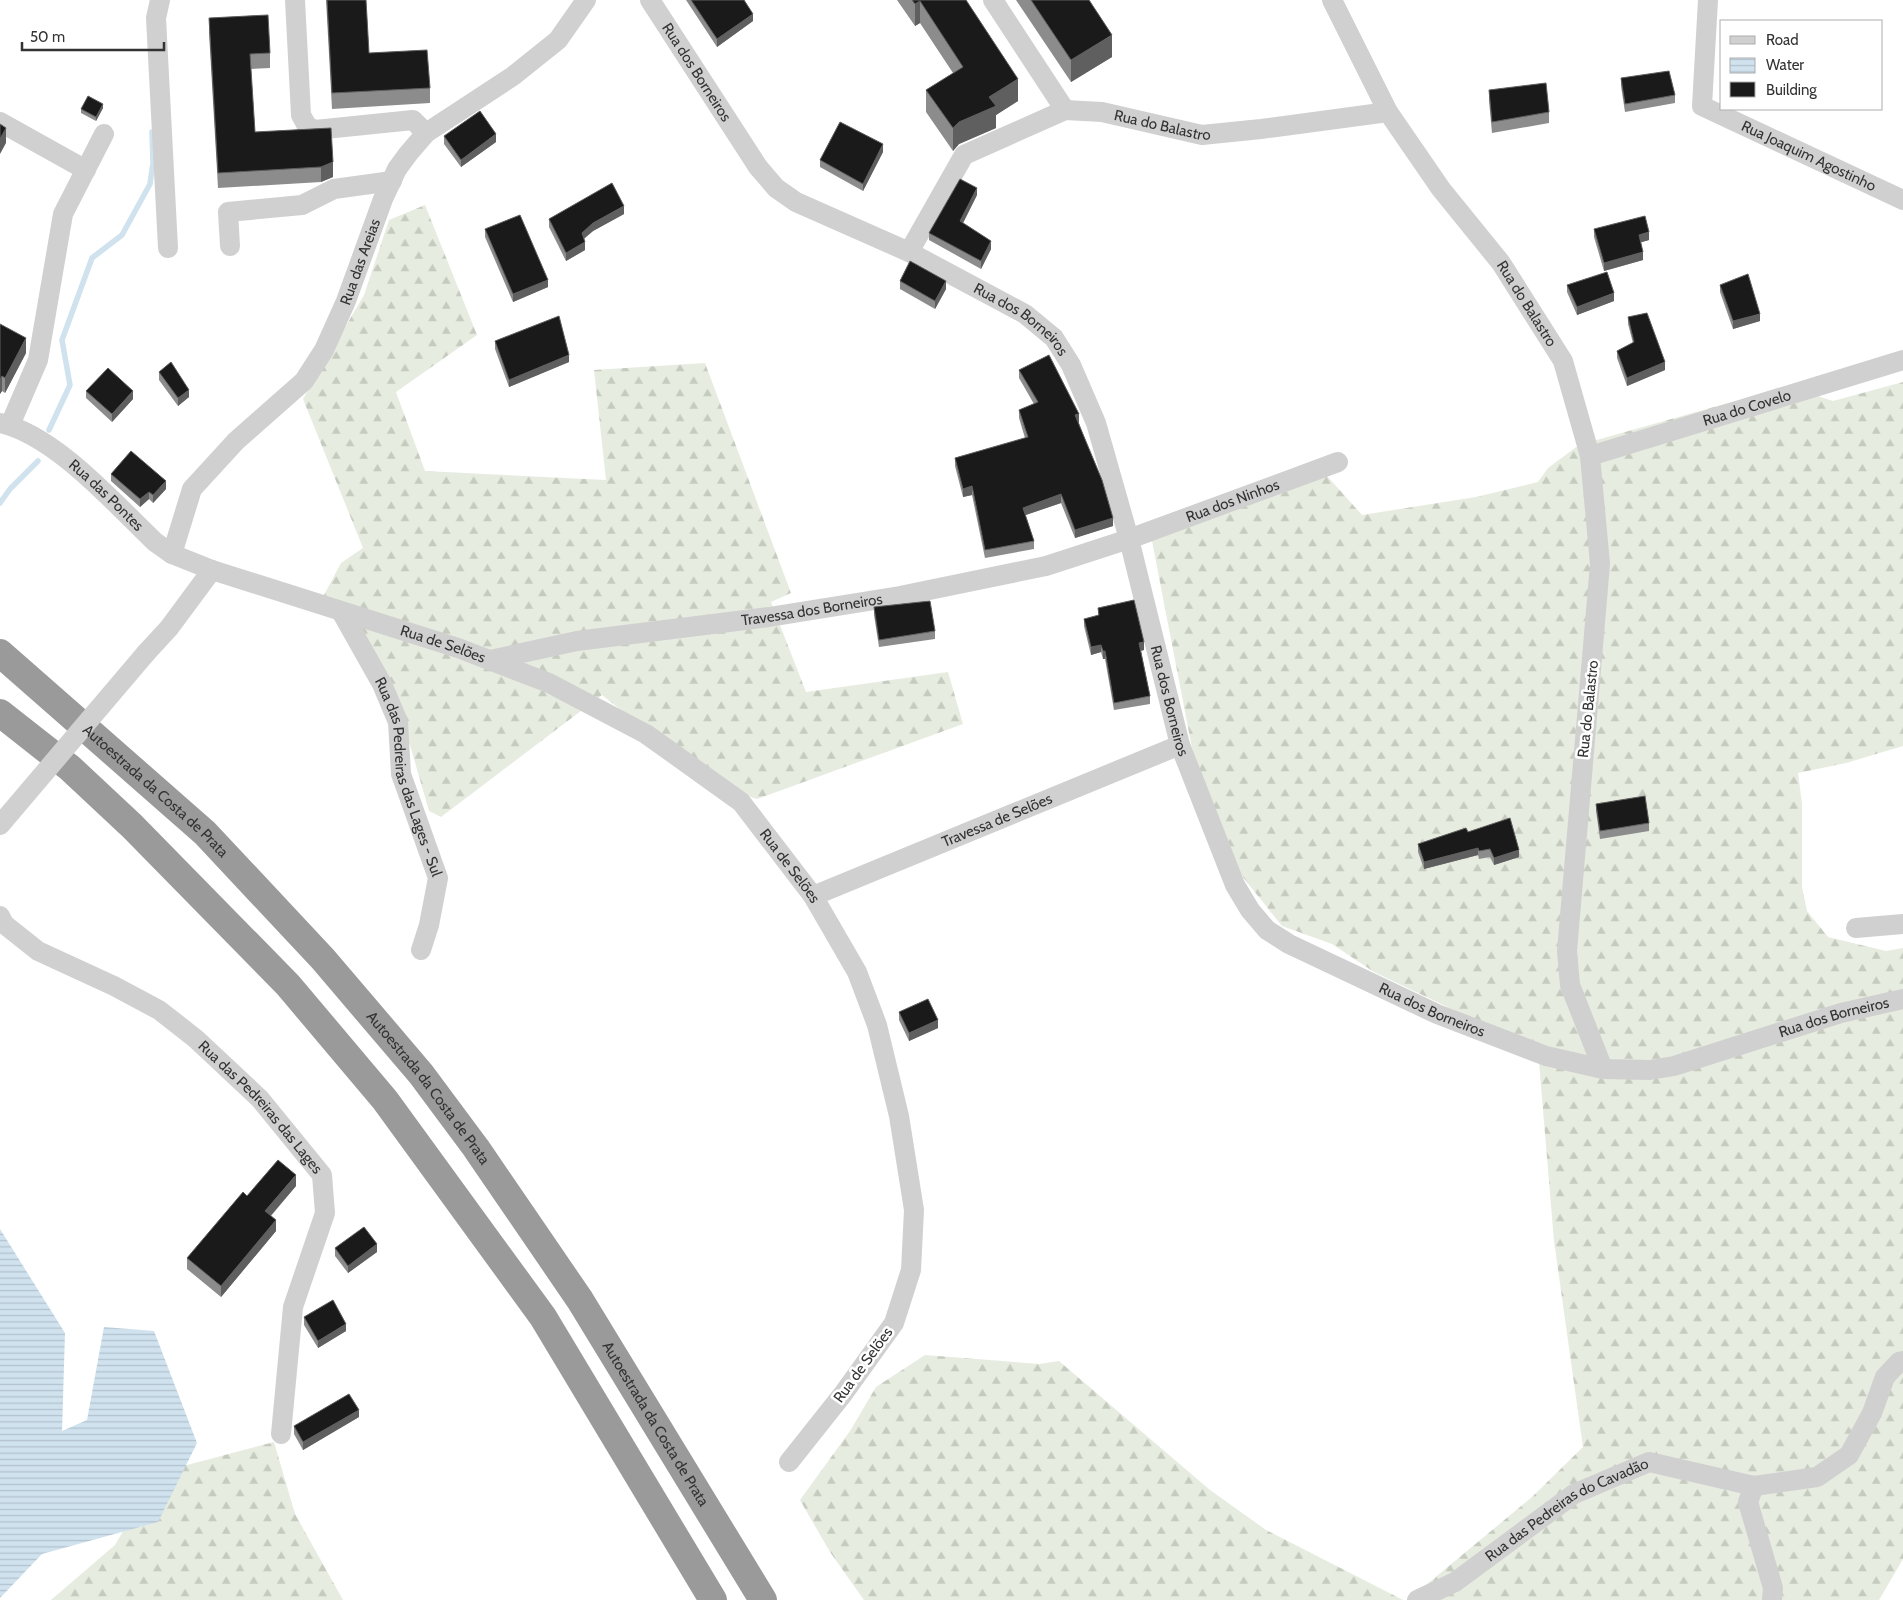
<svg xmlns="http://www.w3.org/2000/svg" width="1903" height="1600" font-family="Cabin,sans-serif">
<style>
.forest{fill:url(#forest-firs)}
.water{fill:url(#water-rules)}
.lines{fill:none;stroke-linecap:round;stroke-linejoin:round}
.stream{stroke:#cfe2ee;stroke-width:5.5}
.minor{stroke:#d0d0d0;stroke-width:20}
.highway{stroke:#9a9a9a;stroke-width:28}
.minor-bridge{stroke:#d0d0d0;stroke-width:20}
.wall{fill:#8c8c8c}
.shaded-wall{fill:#5f5f5f}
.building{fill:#1a1a1a;stroke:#5f5f5f}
.labels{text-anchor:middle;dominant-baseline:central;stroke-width:5;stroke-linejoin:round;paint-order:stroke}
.street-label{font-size:15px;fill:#333;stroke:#fff}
</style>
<defs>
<pattern id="forest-firs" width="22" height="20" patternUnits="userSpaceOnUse" patternTransform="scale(1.25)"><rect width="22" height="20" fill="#e6ecdf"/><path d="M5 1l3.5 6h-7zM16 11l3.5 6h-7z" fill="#c6cbc0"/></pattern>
<pattern id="water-rules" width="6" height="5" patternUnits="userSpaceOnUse" patternTransform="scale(1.25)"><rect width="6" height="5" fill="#cfe2ee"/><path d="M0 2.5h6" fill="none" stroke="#b2c2cd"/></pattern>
</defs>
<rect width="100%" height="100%" fill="#fff"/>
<!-- forest -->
<path class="forest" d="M425 205 477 335 396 392 425 471 606 480 594 370 705 363 791 593 771 602 806 692 948 672 963 724 757 799 715 785 602 695 441 817 429 811 410 745 376 672 324 595 341 563 363 548 303 399 364 295 389 220Z
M1903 382V746L1846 763 1798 773 1802 804V887L1807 911 1828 937 1886 951 1903 948V1559L1879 1600H1408L1532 1497 1583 1447 1554 1241 1538 1050 1374 972 1332 944 1282 926 1242 876 1199 784 1152 541 1327 476 1362 515 1476 497 1538 482 1548 468 1579 445 1728 403 1799 390 1833 401Z
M925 1355 1039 1364 1059 1361 1210 1490 1266 1530 1403 1600H864L830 1552 800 1500 850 1431 876 1387Z
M274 1442 295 1514 343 1600H51L115 1545 157 1473Z"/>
<!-- water -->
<path class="water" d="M0 1229 65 1333 62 1431 87 1420 104 1327 154 1331 197 1443 158 1522 42 1554 0 1598Z"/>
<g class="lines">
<!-- stream -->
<path class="stream" d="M49 430 70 385 62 340 92 258 122 235 150 184 153 163 152 132
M0 503 10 489 38 461"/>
<!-- minor -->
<g class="minor">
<path d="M160 0 156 18 168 248"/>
<path d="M295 0 301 115 307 126 315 130 413 120 426 133"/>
<path id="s1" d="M650 0 758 167 776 188 796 202 909 252 1025 314 1054 338 1071 365 1096 423 1129 539 1180 745 1235 885 1250 910 1267 930 1289 944 1437 1014 1546 1056 1603 1069 1650 1070 1674 1066 1841 1013 1903 999"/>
<path d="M993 0 1065 110"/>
<path id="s2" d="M1332 0 1388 112 1441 189 1501 263 1563 361 1590 456 1600 564 1567 951 1570 985 1603 1069"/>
<path id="s3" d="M1708 0 1702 106 1903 200"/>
<path d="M0 122 86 170"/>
<path d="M230 246 228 212 302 205 334 189 392 181"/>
<path id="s4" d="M909 252 964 155 1065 110 1102 112 1202 135 1261 129 1388 112"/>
<path id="s5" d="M0 423C55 435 115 504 155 542L172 554 212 570 458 648 549 683 646 734 741 802 813 896 857 972 877 1025 899 1116 914 1210 911 1270 894 1323 843 1394 789 1462"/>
<path d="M10 425 38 360 63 214 104 134"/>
<path id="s6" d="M1590 456 1903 360"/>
<path id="s7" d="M172 554 192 489 236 441 304 381 324 350 346 301 383 199 397 169 408 154 426 133 513 76 558 40 586 0"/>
<path id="s8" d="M342 613 382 684 398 722 401 774 438 878 429 925 421 950"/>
<path d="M146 653 169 628 212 570"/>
<path id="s9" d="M490 660 577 641 769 617 900 596 1046 566 1129 539 1338 462"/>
<path id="s10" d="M813 896 1180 745"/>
<path id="s11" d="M0 916 4 924 38 951 114 986 159 1010 196 1039 260 1099 322 1175 325 1213 293 1307 281 1434"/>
<path d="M1856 928 1903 924"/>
<path d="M1754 1486 1748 1502 1773 1588 1772 1600"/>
<path id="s12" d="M1417 1600 1455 1582 1574 1494 1649 1462 1754 1486 1817 1477 1849 1455 1872 1413 1885 1377 1899 1362 1903 1361"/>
</g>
<!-- highway -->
<g class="highway">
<path id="s13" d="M0 653 205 833 323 959 421 1074 476 1148 580 1300 763 1600"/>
<path d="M0 713 70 768 132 826 288 985 385 1100 543 1317 713 1600"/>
</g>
<!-- minor-bridge -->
<path class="minor-bridge" d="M0 825 146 653"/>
</g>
<!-- wall -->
<path class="wall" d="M326 0H366L369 53 430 88V103L332 109Z
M686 0H744L753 21 717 47Z
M897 0H966L1018 101 996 115V128L959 144 953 151 926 112V90L953 73 920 23 915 26Z
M1016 0H1089L1112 57 1071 82Z
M209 18 270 53V68L251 69 255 132 331 128 333 177 321 182 218 188 209 33Z
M1621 78 1675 95V103L1625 112 1621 86Z
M1489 90 1549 112V123L1492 133 1489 101Z
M103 108 96 121 81 113V109Z
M444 136 496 142 461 167 444 144Z
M883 152 863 191 820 167V160Z
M977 195 963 223 991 249 981 269 929 240V233Z
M624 214 593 231 584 239 585 250 566 261 549 227V219Z
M485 229 548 287 513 302 485 237Z
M1594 229 1649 240 1641 242 1643 260 1604 271 1594 237Z
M900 281 946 289 935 309 900 289Z
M1567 285 1614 301 1577 315 1567 292Z
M1720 285 1760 321 1733 329 1720 292Z
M1628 317 1665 370 1627 386 1617 358V351L1633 343 1628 324Z
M0 324 26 353 5 393 2 391 0 394Z
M495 341 569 362 509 387 495 349Z
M1019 370 1079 423 1113 526 1075 538 1061 503 1025 515 1034 541V549L985 558 972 495 963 497 955 466V458L1025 438 1019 418V410L1034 404 1019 378Z
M159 372 189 397 178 406 159 380Z
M86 391 133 399 112 422 86 398Z
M111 474 166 489 153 503 149 499 140 507 111 481Z
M874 607 935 631V639L879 647 874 615Z
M1098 608 1144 650 1141 651 1150 696V704L1114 710 1105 659H1103L1101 652 1091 655 1084 626V619L1098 616Z
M1596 804 1649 823V831L1600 839 1596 811Z
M1468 832 1519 857 1494 865 1490 857 1479 859 1478 855 1424 869 1418 852V844Z
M899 1012 938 1028 909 1041 899 1020Z
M296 1186 271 1216 276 1231 221 1297 187 1269V1258L247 1196Z
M335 1248 377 1252 348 1273 335 1256Z
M304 1317 346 1331 318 1348 304 1325Z
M359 1417 303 1450 294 1434V1426Z"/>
<!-- shaded-wall -->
<path class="shaded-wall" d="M920 1V23L915 26V4Z
M753 14V21L717 47V39Z
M1112 35V57L1071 82V60Z
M1018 79V101L996 115V128L959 144 953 151V128L959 122 989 97Z
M103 104V108L96 121V117Z
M6 128V143L0 154V139Z
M496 134V142L461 167V160Z
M883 144V152L863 191V184Z
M333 162V177L321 182V167Z
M977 188V195L960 229V221Z
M624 206V214L593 231 582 240V233L593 223Z
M1649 232V240L1639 243V235Z
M991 241V249L981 269V261Z
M585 242V250L566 261V253Z
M1643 252V260L1604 271V263Z
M548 280V287L513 302V294Z
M946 281V289L935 309V301Z
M1614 293V301L1577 315V307Z
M1760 314V321L1733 329V321Z
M26 338V353L5 393V378Z
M569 355V362L509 387V380Z
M1665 362V370L1627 386V378Z
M2 376V391L0 394V379Z
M189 390V397L178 406V398Z
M133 391V399L112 422V414Z
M1079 414V423L1075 424V415Z
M166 481V489L153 503V495Z
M972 486V495L963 497V489Z
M149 492V499L140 507V499Z
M1061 494V503L1023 516V508Z
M1113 518V526L1075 538V530Z
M1144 642V650L1139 651V643Z
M1101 645V652L1091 655V647Z
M1103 651H1105V659H1103Z
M1478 848V855L1424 869V862Z
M1519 850V857L1494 865V858Z
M938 1020V1028L909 1041V1033Z
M296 1175V1186L265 1222V1211Z
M276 1220V1231L221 1297V1286Z
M377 1244V1252L348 1273V1266Z
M346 1324V1331L318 1348V1341Z
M359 1410V1417L303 1450V1442Z"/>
<!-- building -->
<path class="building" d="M327 0H366L369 53 427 50 430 88 332 93Z
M691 0H744L753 14 717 39Z
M912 0H966L1018 79 989 97 996 106 959 122 953 128 926 90 963 67 920 1 915 4Z
M1031 0H1089L1112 35 1071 60Z
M268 15 270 53 250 54 255 132 331 128 333 162 321 167 218 173 209 18Z
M1669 71 1675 95 1625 104 1621 78Z
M1546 83 1549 112 1492 122 1489 90Z
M88 96 103 104 96 117 81 109Z
M480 111 496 134 461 160 444 136Z
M840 122 883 144 863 184 820 160Z
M0 124 6 128 0 139Z
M960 179 977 188 960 221 991 241 981 261 929 233Z
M612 183 624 206 593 223 582 233 585 242 566 253 549 219Z
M520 215 548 280 513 294 485 229Z
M1645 216 1649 232 1639 235 1643 252 1604 263 1594 229Z
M910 261 946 281 935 301 900 281Z
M1607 272 1614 293 1577 307 1567 285Z
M1748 274 1760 314 1733 321 1720 285Z
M1647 313 1665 362 1627 378 1617 351 1634 342 1628 317Z
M559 316 569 355 509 380 495 341Z
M0 324 26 338 5 378 2 376 0 379Z
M1049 355 1079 414 1075 415 1102 480 1113 518 1075 530 1061 494 1023 508 1034 541 985 550 972 486 963 489 955 458 1028 437 1019 410 1038 402 1019 370Z
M171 362 189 390 178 398 159 372Z
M108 368 133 391 112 414 86 391Z
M131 451 166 481 153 495 149 492 140 499 111 474Z
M1134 600 1144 642 1139 643 1150 696 1114 703 1105 651H1103L1101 645 1091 647 1084 619 1099 615 1098 608Z
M930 601 935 631 879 640 874 607Z
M1645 796 1649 823 1600 831 1596 804Z
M1510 818 1519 850 1494 858 1490 849 1479 851 1478 848 1424 862 1418 844 1466 828 1468 832Z
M928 999 938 1020 909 1033 899 1012Z
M278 1160 296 1175 265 1211 276 1220 221 1286 187 1258 243 1192 247 1196Z
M364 1227 377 1244 348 1266 335 1248Z
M333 1300 346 1324 318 1341 304 1317Z
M349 1394 359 1410 303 1442 294 1426Z"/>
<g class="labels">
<!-- street labels -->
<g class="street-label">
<text stroke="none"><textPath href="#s1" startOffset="86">Rua dos Borneiros</textPath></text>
<text stroke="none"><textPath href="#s4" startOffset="321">Rua do Balastro</textPath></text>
<text stroke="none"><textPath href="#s3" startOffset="224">Rua Joaquim Agostinho</textPath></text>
<text stroke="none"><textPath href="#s7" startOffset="356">Rua das Areias</textPath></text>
<text stroke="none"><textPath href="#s2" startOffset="362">Rua do Balastro</textPath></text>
<text stroke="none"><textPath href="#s1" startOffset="506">Rua dos Borneiros</textPath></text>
<text stroke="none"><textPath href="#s6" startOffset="164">Rua do Covelo</textPath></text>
<text stroke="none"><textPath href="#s5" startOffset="130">Rua das Pontes</textPath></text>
<text stroke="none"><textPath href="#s9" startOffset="762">Rua dos Ninhos</textPath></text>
<text stroke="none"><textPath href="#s9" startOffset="326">Travessa dos Borneiros</textPath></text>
<text stroke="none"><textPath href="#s5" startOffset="504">Rua de Selões</textPath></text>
<text stroke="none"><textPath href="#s1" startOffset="926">Rua dos Borneiros</textPath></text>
<text transform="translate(1588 709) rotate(-84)">Rua do Balastro</text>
<text stroke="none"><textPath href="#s8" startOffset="179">Rua das Pedreiras das Lages - Sul</textPath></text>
<text stroke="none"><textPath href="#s13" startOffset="208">Autoestrada da Costa de Prata</textPath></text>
<text stroke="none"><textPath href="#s10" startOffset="199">Travessa de Selões</textPath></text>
<text stroke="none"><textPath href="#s5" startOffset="924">Rua de Selões</textPath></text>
<text stroke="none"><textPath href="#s1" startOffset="1361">Rua dos Borneiros</textPath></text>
<text stroke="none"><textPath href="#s1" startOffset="1781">Rua dos Borneiros</textPath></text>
<text stroke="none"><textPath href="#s13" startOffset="612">Autoestrada da Costa de Prata</textPath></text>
<text stroke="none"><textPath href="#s11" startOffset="328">Rua das Pedreiras das Lages</textPath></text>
<text transform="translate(863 1365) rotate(-54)">Rua de Selões</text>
<text stroke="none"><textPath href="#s13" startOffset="1018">Autoestrada da Costa de Prata</textPath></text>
<text stroke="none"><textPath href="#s12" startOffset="176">Rua das Pedreiras do Cavadão</textPath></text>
</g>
</g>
<!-- legend -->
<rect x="1720" y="20" width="162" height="90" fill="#ffffff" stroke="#adadad"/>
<rect x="1730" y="36" width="25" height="8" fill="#d0d0d0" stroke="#adadad"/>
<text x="1766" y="45" font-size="15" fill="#333333">Road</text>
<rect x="1730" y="58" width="25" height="15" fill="url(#water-rules)" stroke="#adadad"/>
<text x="1766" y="70" font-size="15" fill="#333333">Water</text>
<rect x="1730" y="82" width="25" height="15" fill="#1a1a1a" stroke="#adadad"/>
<text x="1766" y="95" font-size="15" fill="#333333">Building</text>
<!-- scale -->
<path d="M22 42v8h142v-8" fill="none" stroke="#333333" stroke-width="2.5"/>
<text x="30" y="42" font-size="15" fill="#333333" stroke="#ffffff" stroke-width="4" paint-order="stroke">50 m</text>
</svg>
